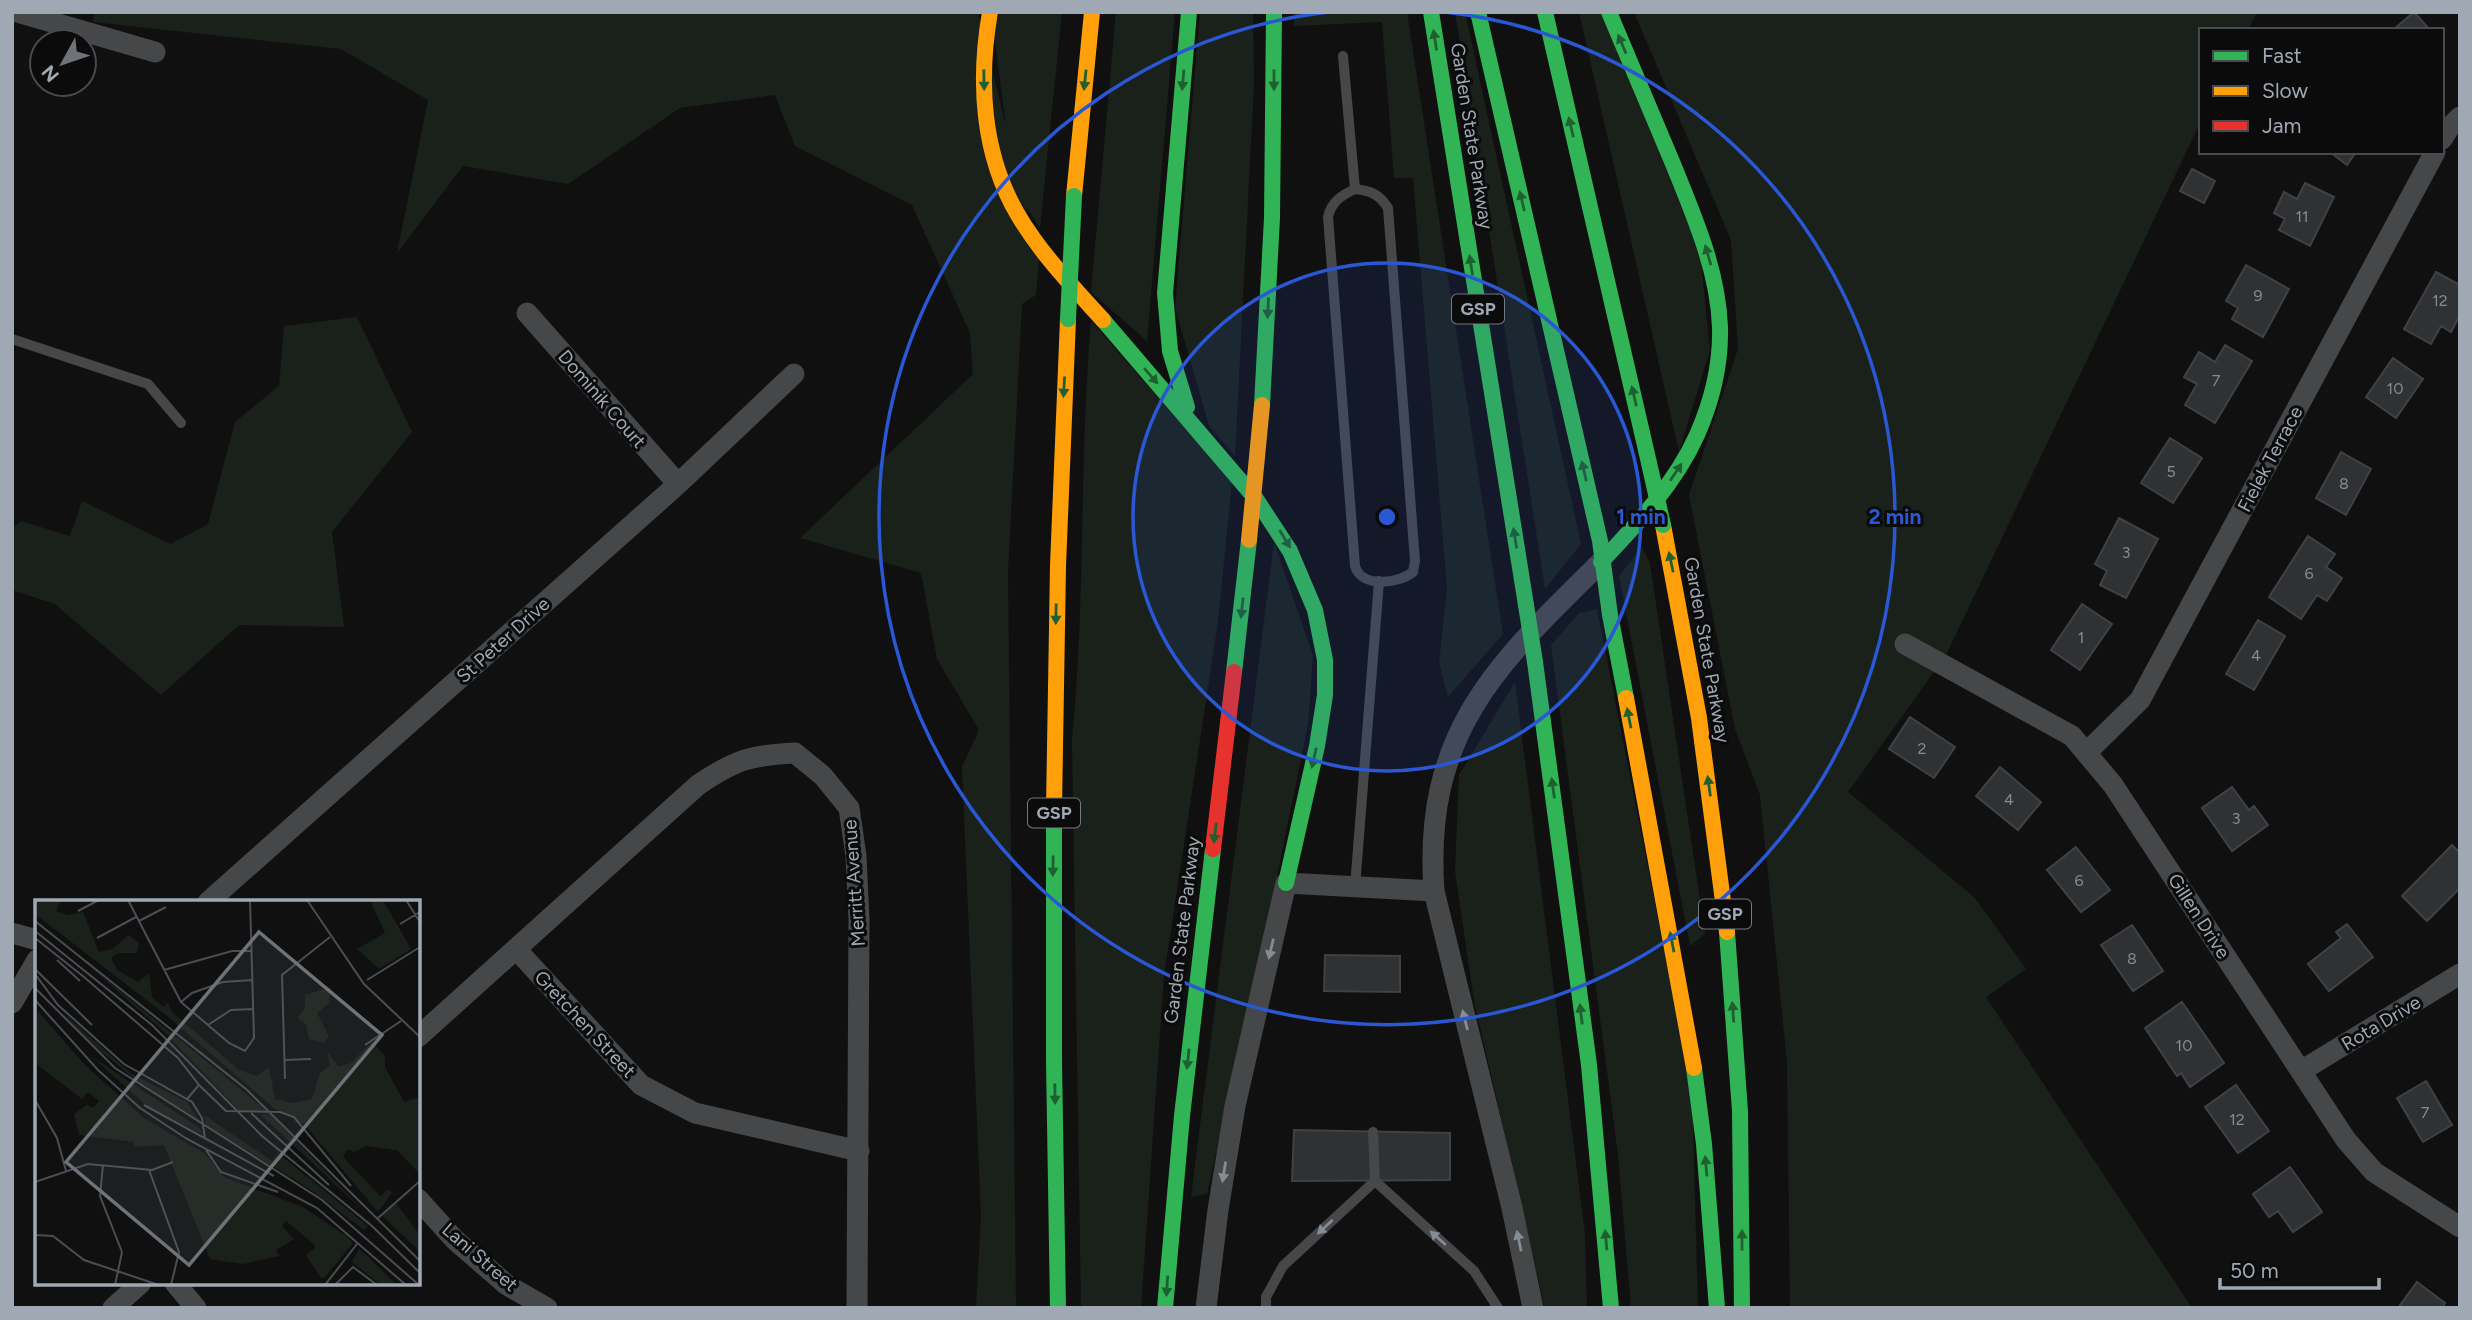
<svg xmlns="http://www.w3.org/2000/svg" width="2472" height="1320" font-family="Figtree,sans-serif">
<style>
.green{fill:#1a211b}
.building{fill:#303133;stroke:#3f4245;stroke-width:2}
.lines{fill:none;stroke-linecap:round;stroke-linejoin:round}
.lane{stroke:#454749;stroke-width:10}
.street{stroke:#454749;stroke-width:21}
.fast{stroke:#30b455;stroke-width:16}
.slow{stroke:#ff9f0a;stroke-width:16}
.jam{stroke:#e5322d;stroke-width:16}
.fast-bridge{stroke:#30b455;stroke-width:16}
.slow-bridge{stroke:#ff9f0a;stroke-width:16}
.oneway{fill:#1e6030}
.oneway2{fill:#858c93}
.ring{fill:none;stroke:#2a57d4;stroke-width:3.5}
.labels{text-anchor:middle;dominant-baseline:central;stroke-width:6;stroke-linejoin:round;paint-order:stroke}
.number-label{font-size:16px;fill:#848b93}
.shield{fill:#0b0b0c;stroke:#737a81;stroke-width:2}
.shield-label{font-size:18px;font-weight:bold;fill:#a0a9b3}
.street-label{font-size:19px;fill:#a0a9b3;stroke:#0b0b0c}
.inset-road{fill:none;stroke:#4a4d52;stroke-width:2}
.view{fill:#6e737a;fill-opacity:0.15;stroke:#6e737a;stroke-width:3.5}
.inset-edge{fill:none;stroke:#a0a9b3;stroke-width:3.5}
.centre{fill:#2a57d4;stroke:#0b0b0c;stroke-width:3.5}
.ring-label{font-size:21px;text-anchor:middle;font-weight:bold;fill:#2a57d4;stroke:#0b0b0c;stroke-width:6;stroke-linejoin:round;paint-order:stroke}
</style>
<rect width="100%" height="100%" fill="#101011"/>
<!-- green -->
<path class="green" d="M94 12H978L1039 260 1036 295 1022 304 1008 572 1016 1308H976L981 1217 962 767 979 730 937 659 921 573 800 538 973 374 970 333 912 205 795 146 775 95 680 108 568 184 463 166 397 253 428 100 341 49 93 22Z
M999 12H1062L1040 228 1014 189 994 33Z
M1116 12H1175L1147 341 1091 292Z
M1200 12H1253L1254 83 1235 456 1209 426 1175 308Z
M1294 12H1407L1503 634 1448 697 1439 663 1447 589 1413 178H1394L1382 22 1294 26Z
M1455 12H1465L1581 544 1545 589Z
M1579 12H1602L1700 253 1710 350 1679 452Z
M1634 12H2257L2248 30H2201V121L1946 655 1848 792 1975 898 2026 969 1986 997 2192 1308H1790L1787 1062 1760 795 1735 729 1689 495 1738 349 1731 240Z
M357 317 412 432 332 532 344 627 239 625 161 695 55 604 12 590V529L21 521 70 536 82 501 171 544 208 524 235 422 279 386 284 326Z
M1091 321 1232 482 1218 622 1164 975 1141 1308H1081L1072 739C1086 600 1079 460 1091 321Z
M1274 542 1313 655 1308 725 1264 940 1207 1194 1191 1197Z
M1642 547 1650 563 1705 934 1690 946 1619 576Z
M1597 609 1692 1091 1698 1308H1631L1618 1155 1551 645 1579 613Z
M1515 682 1585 1234 1587 1308H1545L1474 1001 1455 871 1459 775Z"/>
<!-- building -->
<path class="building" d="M2414 12 2430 30H2393Z
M2330 152H2356L2347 165Z
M2192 169 2215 181 2204 203 2180 191Z
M2305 183 2334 197 2310 246 2279 230 2285 219 2274 213 2284 192 2297 199Z
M2246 265 2289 289 2263 337 2232 319 2238 308 2226 301Z
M2436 272 2460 285V315L2451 332 2441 326 2431 344 2404 329Z
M2225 345 2252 361 2215 423 2185 405 2197 384 2184 377 2199 352 2215 362Z
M2393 358 2423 379 2396 418 2366 397Z
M2170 438 2202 458 2173 503 2141 483Z
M2341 452 2371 469 2346 515 2316 498Z
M2119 518 2158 539 2126 598 2100 585 2107 571 2095 564Z
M2308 536 2335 554 2326 567 2342 578 2327 601 2317 595 2301 619 2269 597Z
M2082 604 2112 624 2080 670 2051 650Z
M2258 620 2285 636 2254 690 2226 674Z
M1910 717 1955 747 1934 778 1889 749Z
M2000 767 2041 802 2018 830 1976 796Z
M2232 787 2249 810 2254 806 2268 825 2232 851 2202 808Z
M2452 845 2460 853V888L2427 921 2402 896Z
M2076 847 2110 890 2081 912 2047 870Z
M2347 924 2373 957 2329 991 2308 964 2341 938 2336 932Z
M2132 925 2163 971 2133 991 2101 945Z
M1325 955 1400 956V992L1324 991Z
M2182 1002 2224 1063 2190 1087 2181 1073 2177 1076 2145 1028Z
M2426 1081 2452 1125 2423 1142 2397 1098Z
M2236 1085 2269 1131 2238 1153 2205 1107Z
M1294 1130 1450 1133V1180L1292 1181Z
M2290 1167 2322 1212 2293 1232 2278 1211 2269 1217 2253 1194Z
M2417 1282 2445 1303 2442 1308H2398Z"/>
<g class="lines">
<!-- lane -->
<path class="lane" d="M1343 56 1355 189
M1355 189C1371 191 1379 194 1388 208L1415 561 1413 572C1398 584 1361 588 1355 566L1328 217C1331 202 1342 195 1355 189Z
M12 339 148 384 181 423
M1355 887 1379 581
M1373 1132 1375 1181 1474 1271 1498 1308
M1266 1308V1297L1283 1266 1375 1181"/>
<!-- street -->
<path class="street" d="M17 12 155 52
M2442 139 2449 128 2460 117
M527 313 678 484
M1905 644 2072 736 2113 785 2346 1140 2374 1172 2460 1227
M2086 753 2140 700 2435 152
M208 902 678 484 794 374
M12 933 37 940
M516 949 641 1085 695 1113 859 1151
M12 1003 37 960
M418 1037 698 785C735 760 750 755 795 753L823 776 849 808 856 856 859 919 857 1308
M2301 1071 2460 974
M418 1199 455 1240 507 1285 547 1308
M175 1283 196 1308
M113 1308 141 1283
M1206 1308 1218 1210 1235 1106 1286 883 1434 891
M1533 1308 1512 1208 1434 891C1423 732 1496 665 1601 562"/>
<!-- fast -->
<path class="fast" d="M1431 12 1526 605
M1478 12 1600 541 1610 615 1626 698
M1545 12 1649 463
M1103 320 1256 499 1290 551 1315 610 1325 660V695L1317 746 1286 883
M1262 405 1272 218 1274 12
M1187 407 1170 351 1165 293 1189 12
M1601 562C1637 524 1675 484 1697 435 1712 401 1721 364 1720 327 1718 270 1694 216 1673 164 1652 113 1630 63 1609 12
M1535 662 1589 1065 1611 1308
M1234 672 1249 540
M1054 808V1061L1058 1308
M1727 932 1740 1111 1742 1308
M1694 1068 1704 1144 1717 1308
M1165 1308 1182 1116 1213 849"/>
<!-- slow -->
<path class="slow" d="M990 12C978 81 982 154 1018 215 1041 254 1073 287 1103 320
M1074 196 1092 12
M1663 525 1699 718 1727 932
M1626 698 1694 1068
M1054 808 1058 566 1068 319"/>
<!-- jam -->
<path class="jam" d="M1213 849 1234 672"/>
<!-- fast-bridge -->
<path class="fast-bridge" d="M1068 319 1074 196
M1649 463 1663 525
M1526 605 1535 662"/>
<!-- slow-bridge -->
<path class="slow-bridge" d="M1249 540 1262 405"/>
</g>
<!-- one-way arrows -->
<defs><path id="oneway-solid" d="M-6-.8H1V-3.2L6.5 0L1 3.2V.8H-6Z" transform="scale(1.75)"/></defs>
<g class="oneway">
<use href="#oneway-solid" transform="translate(1435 40) rotate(-99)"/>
<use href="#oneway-solid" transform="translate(1622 44) rotate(-113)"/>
<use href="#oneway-solid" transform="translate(984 80) rotate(89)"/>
<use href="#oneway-solid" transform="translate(1085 80) rotate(96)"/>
<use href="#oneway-solid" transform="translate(1183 80) rotate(95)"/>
<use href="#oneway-solid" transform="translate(1274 80) rotate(90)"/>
<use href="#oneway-solid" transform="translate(1571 127) rotate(-103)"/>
<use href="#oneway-solid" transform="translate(1522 201) rotate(-103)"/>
<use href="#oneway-solid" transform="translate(1708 255) rotate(-106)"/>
<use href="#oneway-solid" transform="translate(1471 265) rotate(-99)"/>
<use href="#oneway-solid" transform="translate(1268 308) rotate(93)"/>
<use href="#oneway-solid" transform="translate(1151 376) rotate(49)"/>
<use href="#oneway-solid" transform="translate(1064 387) rotate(93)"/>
<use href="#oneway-solid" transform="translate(1634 396) rotate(-103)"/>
<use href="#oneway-solid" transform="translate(1584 471) rotate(-103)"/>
<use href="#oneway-solid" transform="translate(1676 472) rotate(-56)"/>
<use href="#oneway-solid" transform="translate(1515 538) rotate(-99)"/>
<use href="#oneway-solid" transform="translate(1285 539) rotate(59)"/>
<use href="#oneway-solid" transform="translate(1671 562) rotate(-102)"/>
<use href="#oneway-solid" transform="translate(1242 608) rotate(96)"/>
<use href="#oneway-solid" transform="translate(1056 614) rotate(91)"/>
<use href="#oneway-solid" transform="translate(1629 718) rotate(-101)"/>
<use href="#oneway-solid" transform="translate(1314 758) rotate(103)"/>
<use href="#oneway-solid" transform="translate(1709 786) rotate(-98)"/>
<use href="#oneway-solid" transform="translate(1553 788) rotate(-98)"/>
<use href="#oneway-solid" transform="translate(1215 833) rotate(97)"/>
<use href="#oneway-solid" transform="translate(1053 866) rotate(91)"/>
<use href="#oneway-solid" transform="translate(1672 942) rotate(-101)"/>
<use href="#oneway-solid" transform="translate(1733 1012) rotate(-94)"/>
<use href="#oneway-solid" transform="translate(1581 1014) rotate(-97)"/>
<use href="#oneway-solid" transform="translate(1188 1059) rotate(96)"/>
<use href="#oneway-solid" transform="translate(1055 1094) rotate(89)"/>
<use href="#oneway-solid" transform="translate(1706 1166) rotate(-95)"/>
<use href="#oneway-solid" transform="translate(1606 1240) rotate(-95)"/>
<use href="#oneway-solid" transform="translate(1742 1240) rotate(-90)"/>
<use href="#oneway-solid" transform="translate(1167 1286) rotate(94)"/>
</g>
<g class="oneway2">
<use href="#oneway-solid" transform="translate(1271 949) rotate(103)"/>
<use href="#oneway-solid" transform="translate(1465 1020) rotate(-104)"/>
<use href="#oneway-solid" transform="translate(1224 1172) rotate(99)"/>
<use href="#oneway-solid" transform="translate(1325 1227) rotate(137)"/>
<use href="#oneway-solid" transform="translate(1438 1238) rotate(-138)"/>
<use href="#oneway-solid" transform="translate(1519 1241) rotate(-102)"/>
</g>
<!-- distance rings -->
<circle cx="1387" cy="517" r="254" fill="#2a57d4" fill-opacity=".12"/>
<g class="ring">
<circle cx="1387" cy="517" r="254"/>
<path d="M1445 12A508 508 0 1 1 1329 12"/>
</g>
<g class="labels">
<!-- number labels -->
<g class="number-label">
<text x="2302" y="216">11</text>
<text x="2258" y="295">9</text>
<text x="2440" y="300">12</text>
<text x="2216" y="380">7</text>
<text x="2395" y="388">10</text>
<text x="2171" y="471">5</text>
<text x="2344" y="483">8</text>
<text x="2126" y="552">3</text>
<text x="2309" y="573">6</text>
<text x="2081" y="637">1</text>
<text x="2256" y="655">4</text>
<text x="1922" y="748">2</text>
<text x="2009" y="799">4</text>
<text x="2236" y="818">3</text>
<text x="2079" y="880">6</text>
<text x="2132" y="958">8</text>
<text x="2184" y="1045">10</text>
<text x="2425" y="1112">7</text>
<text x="2237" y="1119">12</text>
</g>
<!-- shield labels -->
<g class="shield">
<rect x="1452" y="294.5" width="52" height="29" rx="5"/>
<rect x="1028" y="798.5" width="52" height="29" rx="5"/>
<rect x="1699" y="899.5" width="52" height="29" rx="5"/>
</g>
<g class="shield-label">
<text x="1478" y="309">GSP</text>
<text x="1054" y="813">GSP</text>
<text x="1725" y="914">GSP</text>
</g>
<!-- street labels -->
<g class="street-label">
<text transform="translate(1472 136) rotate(81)">Garden State Parkway</text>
<text transform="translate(602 399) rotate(49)">Dominik Court</text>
<text transform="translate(2270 459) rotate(-62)">Fielek Terrace</text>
<text transform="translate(503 640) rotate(-42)">St Peter Drive</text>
<text transform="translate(1707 650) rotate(80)">Garden State Parkway</text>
<text transform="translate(854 883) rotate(-94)">Merritt Avenue</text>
<text transform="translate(2199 916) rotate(57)">Gillen Drive</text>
<text transform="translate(1182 930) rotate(-83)">Garden State Parkway</text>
<text transform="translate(2381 1023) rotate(-31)">Rota Drive</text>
<text transform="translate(585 1024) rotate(47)">Gretchen Street</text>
<text transform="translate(480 1257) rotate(41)">Lani Street</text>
</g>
</g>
<!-- overview -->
<g transform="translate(35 900)">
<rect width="385" height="385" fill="#101011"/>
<path d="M10 0H26L21 11 33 15 48 12 64 52 77 49 94 35 104 43 102 53H83L76 58 82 70 103 82 114 73 117 97 128 107 133 103 137 112 203 169 222 176 234 167 240 199 257 203 277 199 285 173 295 165 292 152 304 167 316 163 337 142 350 156V167L369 202 385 197V274L362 250 331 246 319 252 312 249 308 257 345 296 354 289 357 293 343 312 270 225 239 208 131 115 0 14V2ZM335 0H348L376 49 344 69 322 49 350 33ZM46 59 232 211 206 212 128 131ZM296 87 294 103 282 113 294 136 289 143 274 139 271 124 262 118 270 108V95ZM0 108 50 165 109 218 169 253 189 277 268 307 310 335 318 343 291 376 286 378 271 355 280 348 279 344 251 321 247 326 259 339 241 350 244 356 208 364 175 359 129 245 99 247V242L44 235 39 214 52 205 58 208 64 201 53 192 47 199 0 163ZM26 111 97 174 152 202 165 222 108 186 52 140ZM56 156 166 229 167 234 113 207ZM234 213 334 316 226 215ZM169 215 237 261 243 253 333 326 329 330 273 288 171 225ZM361 303 385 335V352L347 315ZM324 349 332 356 362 385H346L317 362Z" fill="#1a211b"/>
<path class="inset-road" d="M93 0 146 102 194 143 210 151 219 138 215 0M272 0 329 84 385 137M371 0 385 22M43 11 64 0M0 21 211 189 385 361M104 21 131 7M365 24 385 12M0 31 117 125 227 236 337 326 385 373M0 38 49 77M62 38 101 17M22 60 45 81M0 69 57 125M129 70 197 51H217M0 74 23 105 89 164 157 202 167 218 170 239M49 77 143 158 164 185 152 199M332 80 385 47M0 88 80 168 287 300 384 385M0 100 63 170 105 208 152 239 282 308 371 385M146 102 157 93 188 82 217 80M173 125 196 110 218 109M330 145 366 121M249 160 276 159M250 179 247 75 295 37M164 185 191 211 245 212 259 217 316 286M0 200 22 238 31 271M109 205 239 276M216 213 294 285M171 250 186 272 243 292M68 265 65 296 87 352 80 385M114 270 144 352 136 385M0 282 53 264 117 270 138 262M343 318 385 281M0 335 18 336 49 360 124 385M290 385 322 344M300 385 318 367 342 385"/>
<path class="view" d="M224 32 347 135 154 365 31 262Z"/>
<rect width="385" height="385" class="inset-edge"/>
</g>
<circle cx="1387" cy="517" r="10" class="centre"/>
<g class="ring-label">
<text x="1641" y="524">1 min</text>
<text x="1895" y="524">2 min</text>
</g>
<!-- border -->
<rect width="2472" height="1320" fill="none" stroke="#a0a9b3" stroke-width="28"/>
<!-- legend -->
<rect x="2199" y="28" width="245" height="126" fill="#0b0b0c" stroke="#474a4f" stroke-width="2"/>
<rect x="2213" y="51" width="35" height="10" fill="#30b455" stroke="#474a4f" stroke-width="2"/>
<text x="2262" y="63" font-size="21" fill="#a0a9b3">Fast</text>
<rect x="2213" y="86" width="35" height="10" fill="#ff9f0a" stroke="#474a4f" stroke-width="2"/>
<text x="2262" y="98" font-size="21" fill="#a0a9b3">Slow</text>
<rect x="2213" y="121" width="35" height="10" fill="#e5322d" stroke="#474a4f" stroke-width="2"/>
<text x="2262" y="133" font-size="21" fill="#a0a9b3">Jam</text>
<!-- north arrow -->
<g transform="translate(63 63) rotate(230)"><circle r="33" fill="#0b0b0c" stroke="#474a4f" stroke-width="2"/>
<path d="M0-5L12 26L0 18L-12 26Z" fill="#6e737a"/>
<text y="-10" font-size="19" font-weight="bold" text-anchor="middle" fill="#a0a9b3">N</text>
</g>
<!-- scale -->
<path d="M2220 1278v10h159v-10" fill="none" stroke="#a0a9b3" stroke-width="3.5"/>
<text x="2230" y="1278" font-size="21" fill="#a0a9b3" stroke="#0b0b0c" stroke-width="5" paint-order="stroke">50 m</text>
</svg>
